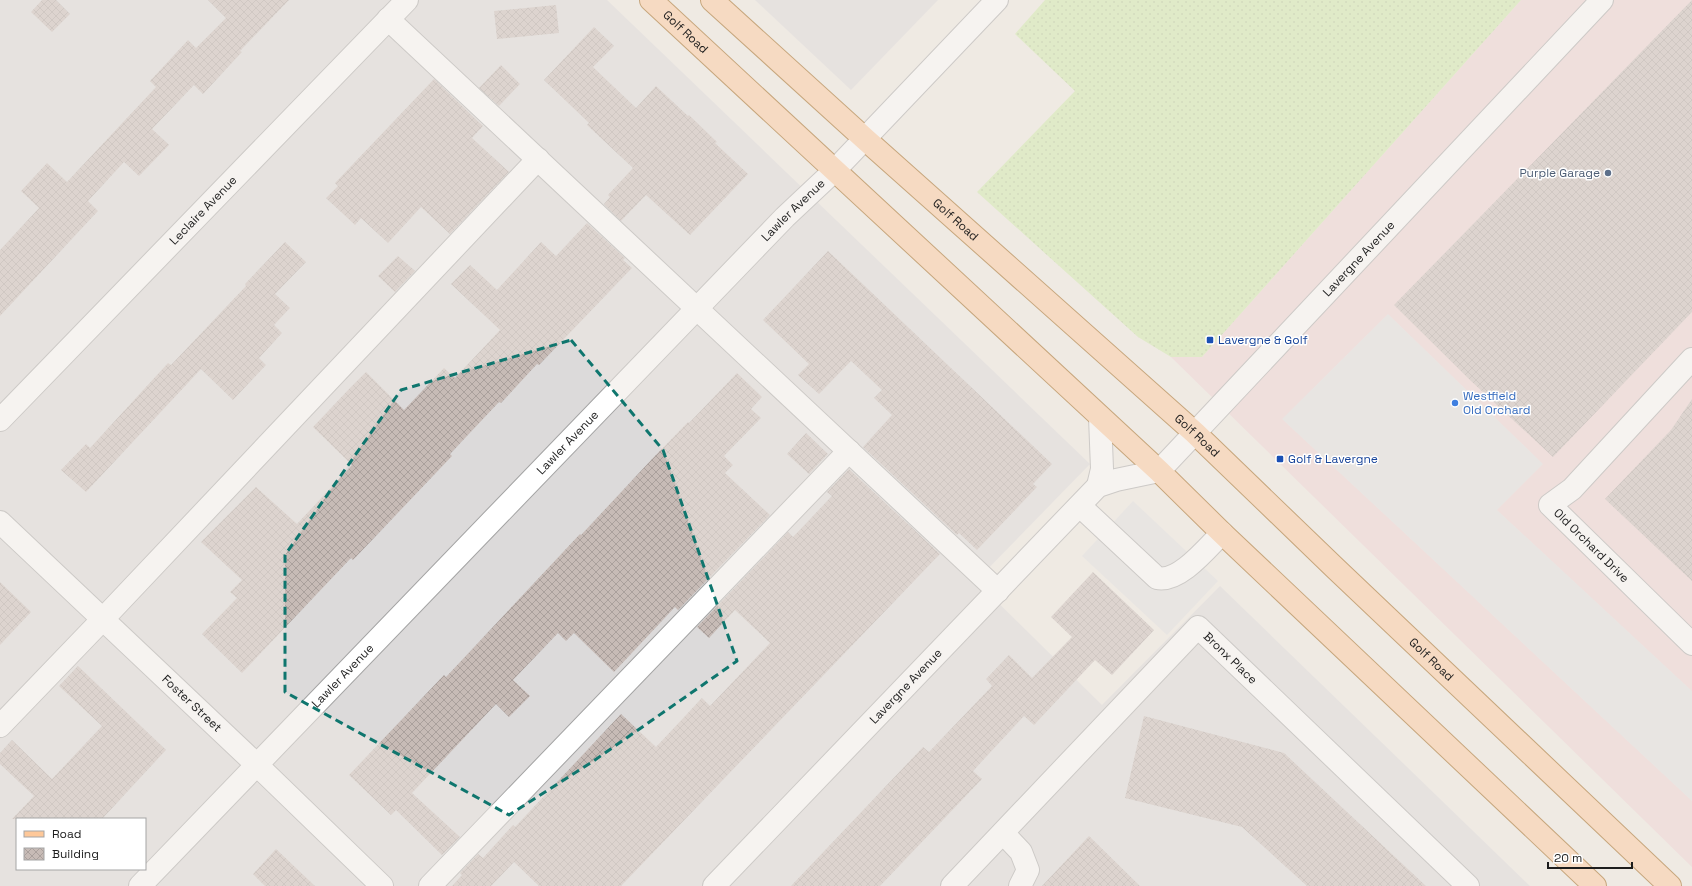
<svg xmlns="http://www.w3.org/2000/svg" width="1692" height="886" font-family="'Space Grotesk',sans-serif">
<style>
.residential{fill:#dcdada;fill-rule:evenodd}
.commercial{fill:#f0d2d3}
.grass{fill:url(#grass-dots)}
.parking{fill:#e1e1e1}
.building{fill:url(#building-cross-hatch)}
.lines{fill:none;stroke-linecap:round;stroke-linejoin:round}
.minor-casing{stroke:#a4a4a4;stroke-width:24}
.major-casing{stroke:#975600;stroke-width:24}
.minor{stroke:#fff;stroke-width:22}
.major{stroke:#fec899;stroke-width:22}
.marked{fill:none;stroke:#0f766e;stroke-width:3;stroke-dasharray:8 5;stroke-linejoin:round}
.service-dot{fill:#5c6f8a;stroke:#fff;stroke-width:1.5}
.transit-dot{fill:#1a4fb4;stroke:#fff;stroke-width:1.5}
.shop-dot{fill:#3f7fe0;stroke:#fff;stroke-width:1.5}
.labels{text-anchor:middle;dominant-baseline:central;stroke-width:3;stroke-linejoin:round;paint-order:stroke}
.street-label{font-size:12px;fill:#1d1d1d;stroke:#fff}
.service-label{font-size:12px;fill:#4e5e75;stroke:#fff;text-anchor:end}
.transit-label{font-size:12px;fill:#164399;stroke:#fff;text-anchor:start}
.shop-label{font-size:12px;fill:#366cbe;stroke:#fff;text-anchor:start}
</style>
<defs>
<pattern id="grass-dots" width="8" height="8" patternUnits="userSpaceOnUse"><rect width="8" height="8" fill="#cfeaa7"/><path d="M2 2h.1M6 6h.1" fill="none" stroke="#b1c88f" stroke-width="1.8" stroke-linecap="round"/></pattern>
<pattern id="building-cross-hatch" width="8" height="8" patternUnits="userSpaceOnUse"><rect width="8" height="8" fill="#c7bbb6"/><path d="M0 0l8 8M0 8l8-8" fill="none" stroke="#aaa09c"/></pattern>
</defs>
<rect width="100%" height="100%" fill="#efeae3"/>
<!-- residential -->
<path class="residential" d="M0 0H607L1090 464 976 581 1102 705 1220 586 1530 886H0ZM17 819H145V869H17Z
M755 0H938L851 90Z"/>
<!-- commercial -->
<path class="commercial" d="M1521 0H1692V867L1171 357H1202Z"/>
<!-- grass -->
<path class="grass" d="M1045 0H1521L1202 357H1171L1138 337 977 192 1075 91 1015 34Z"/>
<!-- parking -->
<path class="parking" d="M1388 314 1543 464 1497 510 1692 691V801L1282 419Z
M1133 501 1218 581 1167 635 1082 556Z"/>
<!-- building -->
<path class="building" d="M42 0H56L70 14 52 32 31 12Z
M208 0H289L240 51 242 52 203 94 194 85 152 129 169 145 139 176 124 162 88 201 98 211 0 316V250L39 208 21 191 47 163 67 182 156 87 150 81 188 40 196 48 226 18Z
M1692 0V312L1553 457 1471 381 1394 305Z
M556 5 559 33 497 39 494 11Z
M594 27 614 46 593 67 636 108 656 86 688 116 689 115 717 142 715 143 748 174 690 235 646 195 621 221 604 204 610 197 608 195 633 168 587 125 589 123 544 80Z
M501 65 520 84 499 106 479 88Z
M434 79 483 126 472 138 509 172 450 234 421 207 388 243 361 218 355 225 326 198 338 186 335 183Z
M587 223 625 258 623 260 632 268 539 365 537 364 501 403 499 402 450 454 452 456 394 517 353 560 351 558 242 673 202 634 237 598 230 592 242 580 201 542 256 487 297 524 352 465 313 427 349 389 366 372 404 410 444 368 455 378 500 330 451 284 470 265 497 290 541 242 556 256Z
M285 242 306 262 275 294 290 308 274 325 282 333 259 358 266 365 233 400 201 369 86 492 61 470 86 444 90 448 168 363 171 365 246 286 245 284Z
M828 251 1052 464 1033 484 1037 487 977 550 959 533 957 535 863 447 892 415 874 398 882 390 851 361 819 394 798 375 809 364 763 320Z
M398 256 415 271 395 292 378 276Z
M737 373 762 397 751 409 761 418 724 456 733 465 725 473 770 515 678 610 675 607 614 672 574 633 566 641 558 633 513 680 530 696 509 717 496 704 412 793 460 837 442 855 396 810 391 815 349 775 444 675 446 677 580 534 581 535 652 459 688 422 689 423Z
M1692 399V581L1605 499 1671 430Z
M806 433 828 454 809 474 787 454Z
M849 469 940 554 914 581 621 886H539L514 862 491 886H452L462 875 460 873 478 854 483 858 513 825 515 827 621 714 656 747 702 698 710 706 770 643 735 610 709 638 697 627 788 532 793 537 832 496 827 492Z
M1093 572 1154 630 1112 675 1095 660 1034 725 1024 716 973 771 982 779 880 886H791L923 747 929 752 992 686 986 679 1009 655 1032 678 1072 637 1051 617Z
M0 582 31 612 0 645Z
M78 666 166 750 102 819H12L34 796 0 764V753L12 740 52 779 102 726 59 686Z
M1144 716 1284 753 1426 886H1307L1242 827 1125 798Z
M1089 836 1140 886H1042Z
M276 849 315 886H265L253 874Z"/>
<g class="lines">
<defs>
<g id="minor">
<path d="M388 19 998 591"/>
<path id="s1" d="M1692 359 1572 489 1550 505 1692 644"/>
<path id="s2" d="M0 420 407 0"/>
<path d="M1098 486 1102 469 1100 417"/>
<path d="M1080 506 1157 578C1179 583 1207 548 1222 533"/>
<path id="s3" d="M0 522 257 765 382 886"/>
<path d="M0 726 103 619 538 159"/>
<path d="M1003 833 1021 852 1028 870 1020 886"/>
<path id="s4" d="M140 886 785 217 834 171 997 0"/>
<path d="M430 886 849 451"/>
<path id="s5" d="M714 886 1098 486 1116 480 1159 471 1602 0"/>
<path id="s6" d="M952 886 1198 627 1468 886"/>
</g>
<g id="major">
<path id="s7" d="M651 0 1159 471 1222 533 1595 886"/>
<path id="s8" d="M712 0 865 139 1195 433 1335 568 1670 886"/>
</g>
</defs>
<!-- minor casing -->
<use href="#minor" class="minor-casing"/>
<!-- major casing -->
<use href="#major" class="major-casing"/>
<!-- minor -->
<use href="#minor" class="minor"/>
<!-- major -->
<use href="#major" class="major"/>
</g>
<!-- marked area -->
<path d="M0 0H1692V886H0ZM571 340 663 450 737 661 592 762 509 815 285 692V555L401 390Z" fill="#efeae3" fill-opacity=".55" fill-rule="evenodd"/>
<path class="marked" d="M571 340 663 450 737 661 592 762 509 815 285 692V555L401 390Z"/>
<!-- markers -->
<circle class="service-dot" cx="1608" cy="173" r="4"/>
<g class="transit-dot">
<rect x="1206" y="336" width="8" height="8" rx="2"/>
<rect x="1276" y="455" width="8" height="8" rx="2"/>
</g>
<circle class="shop-dot" cx="1455" cy="403" r="4"/>
<g class="labels">
<!-- street labels -->
<g class="street-label">
<text stroke="none"><textPath href="#s7" startOffset="47">Golf Road</textPath></text>
<text stroke="none"><textPath href="#s2" startOffset="292">Leclaire Avenue</textPath></text>
<text stroke="none"><textPath href="#s4" startOffset="940">Lawler Avenue</textPath></text>
<text stroke="none"><textPath href="#s8" startOffset="328">Golf Road</textPath></text>
<text stroke="none"><textPath href="#s5" startOffset="909">Lavergne Avenue</textPath></text>
<text stroke="none"><textPath href="#s8" startOffset="652">Golf Road</textPath></text>
<text stroke="none"><textPath href="#s4" startOffset="616">Lawler Avenue</textPath></text>
<text stroke="none"><textPath href="#s1" startOffset="262">Old Orchard Drive</textPath></text>
<text stroke="none"><textPath href="#s6" startOffset="402">Bronx Place</textPath></text>
<text stroke="none"><textPath href="#s8" startOffset="976">Golf Road</textPath></text>
<text stroke="none"><textPath href="#s4" startOffset="292">Lawler Avenue</textPath></text>
<text stroke="none"><textPath href="#s5" startOffset="277">Lavergne Avenue</textPath></text>
<text stroke="none"><textPath href="#s3" startOffset="264">Foster Street</textPath></text>
</g>
<!-- service labels -->
<g class="service-label">
<text x="1600" y="173">Purple Garage</text>
</g>
<!-- transit labels -->
<g class="transit-label">
<text x="1218" y="340">Lavergne &amp; Golf</text>
<text x="1288" y="459">Golf &amp; Lavergne</text>
</g>
<!-- shop labels -->
<g class="shop-label">
<text x="1463" y="396">Westfield<tspan x="1463" dy="14">Old Orchard</tspan></text>
</g>
</g>
<!-- legend -->
<rect x="16" y="818" width="130" height="52" fill="#ffffff" stroke="#a5a5a5"/>
<rect x="24" y="831" width="20" height="6" fill="#fec899" stroke="#a5a5a5"/>
<text x="52" y="838" font-size="12" fill="#1d1d1d">Road</text>
<rect x="24" y="848" width="20" height="12" fill="url(#building-cross-hatch)" stroke="#a5a5a5"/>
<text x="52" y="858" font-size="12" fill="#1d1d1d">Building</text>
<!-- scale -->
<path d="M1548 862v6h84v-6" fill="none" stroke="#1d1d1d" stroke-width="2"/>
<text x="1554" y="862" font-size="12" fill="#1d1d1d" stroke="#ffffff" stroke-width="3" paint-order="stroke">20 m</text>
</svg>
